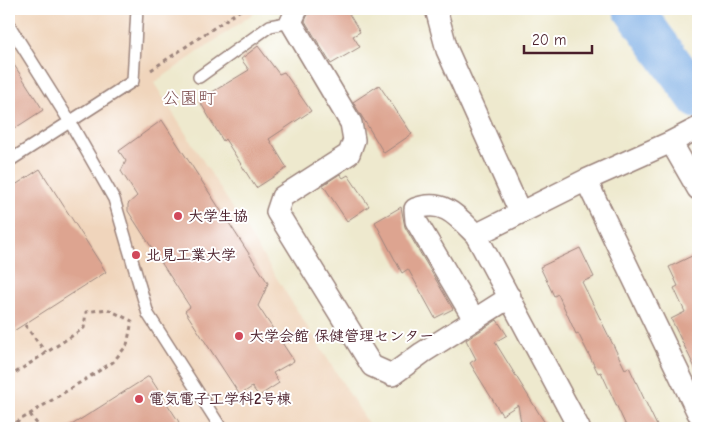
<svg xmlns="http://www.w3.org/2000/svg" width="707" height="437" font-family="'Comic Neue','Klee One',sans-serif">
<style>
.built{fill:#f0d5bc}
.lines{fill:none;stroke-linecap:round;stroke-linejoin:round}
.river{stroke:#77aae4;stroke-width:40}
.building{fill:#dda490}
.lane-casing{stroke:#9c847c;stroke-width:14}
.street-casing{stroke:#9c847c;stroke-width:24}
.path{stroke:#9c847c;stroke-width:3;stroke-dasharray:4 4;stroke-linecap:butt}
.lane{stroke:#fff;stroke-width:11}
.street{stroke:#fff;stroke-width:21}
.poi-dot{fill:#d1495b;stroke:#fff;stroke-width:2}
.labels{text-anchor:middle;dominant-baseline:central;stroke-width:4;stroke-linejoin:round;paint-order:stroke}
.poi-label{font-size:15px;font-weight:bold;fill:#4a1f2b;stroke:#fff;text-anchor:start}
.quarter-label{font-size:18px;fill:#7d4e4e;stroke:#fff}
</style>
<rect width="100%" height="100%" fill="#fff"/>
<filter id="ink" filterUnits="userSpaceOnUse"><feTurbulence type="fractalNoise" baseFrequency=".02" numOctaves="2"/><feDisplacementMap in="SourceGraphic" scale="10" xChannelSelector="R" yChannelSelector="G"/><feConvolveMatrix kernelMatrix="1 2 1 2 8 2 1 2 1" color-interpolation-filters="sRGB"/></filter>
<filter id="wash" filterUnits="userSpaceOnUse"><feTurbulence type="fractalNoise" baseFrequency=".0096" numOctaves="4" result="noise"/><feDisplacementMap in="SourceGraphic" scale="20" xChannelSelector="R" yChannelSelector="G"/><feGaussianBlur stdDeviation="1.12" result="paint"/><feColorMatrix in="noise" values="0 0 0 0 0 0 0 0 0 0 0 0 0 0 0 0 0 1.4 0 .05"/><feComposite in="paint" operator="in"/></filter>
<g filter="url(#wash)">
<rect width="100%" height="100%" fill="#eee9ce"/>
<!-- built -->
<path class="built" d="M9 9H260L154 83 371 428H9Z"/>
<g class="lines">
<!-- river -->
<path class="river" d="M633 9 698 99"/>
</g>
<g id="blocks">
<!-- building -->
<path class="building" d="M314 9H346L360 32 353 36 360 47 331 64 305 21 309 12Z
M258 46 279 74 284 72 311 111 269 139 287 168 256 188 225 139 223 141 199 100 249 70 241 59Z
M9 57 43 110 9 132Z
M379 85 412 134 384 153 353 102Z
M162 120 268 283 265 291 258 306 294 361 273 373 279 383 259 396 252 387 240 395 185 311 190 307 128 211V204L137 196 121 171 126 161 119 151Z
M40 169 106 272 9 334V189Z
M340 174 343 178 348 175 369 206 347 221 323 185Z
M401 207 405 227 453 309 435 318 408 269 402 273 375 222Z
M580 248 594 277 582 282 625 369 629 367 658 428H627L601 372 598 373 578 333 576 334 558 294 554 296 540 267Z
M698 253V374L671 319 685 312 674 288 678 286 669 267Z
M497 320 507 335 495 342 548 428H522L518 405 502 415 470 363 476 359 466 340Z
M149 376 179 422 168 428H67Z"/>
</g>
</g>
<g filter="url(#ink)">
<use href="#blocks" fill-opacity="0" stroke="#9c847c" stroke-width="1"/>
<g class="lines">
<defs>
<path id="lane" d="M9 25 70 122 114 199 148 314 219 425 215 428
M199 77 270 26 291 22
M9 161 133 81 137 9"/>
<path id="street" d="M297 9 291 22 351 123 354 140 349 154 282 197 277 212 372 366 392 375 422 353 510 297
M436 9 447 50 520 212
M671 142 698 128
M586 180 698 413
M476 235 586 180 671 142 698 189
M474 319 416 221 415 209C444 198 458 217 476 235L579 428"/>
</defs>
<!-- lane casing -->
<use href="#lane" class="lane-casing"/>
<!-- street casing -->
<use href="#street" class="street-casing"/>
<!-- path -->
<path class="path" d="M151 70 242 9
M25 325 46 353
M9 377 84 328 86 312 107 309 132 321
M30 414 40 428
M9 427 113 362 127 345 132 321"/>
<!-- lane -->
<use href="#lane" class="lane"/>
<!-- street -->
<use href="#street" class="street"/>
</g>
</g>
<!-- markers -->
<g class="poi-dot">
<circle cx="178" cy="216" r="5"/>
<circle cx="136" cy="255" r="5"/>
<circle cx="239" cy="336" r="5"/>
<circle cx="139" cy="399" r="5"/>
</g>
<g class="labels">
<!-- poi labels -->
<g class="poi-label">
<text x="188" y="216">大学生協</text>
<text x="146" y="255">北見工業大学</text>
<text x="249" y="336">大学会館 保健管理センター</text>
<text x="149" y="399">電気電子工学科2号棟</text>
</g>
<!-- quarter labels -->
<g class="quarter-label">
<text x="189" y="98">公園町</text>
</g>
</g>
<!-- margin -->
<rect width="707" height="437" fill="none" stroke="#fff" stroke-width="30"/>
<!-- scale -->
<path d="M524 45v8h68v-8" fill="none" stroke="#4a1f2b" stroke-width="2.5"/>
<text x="532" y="45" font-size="15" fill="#4a1f2b" stroke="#ffffff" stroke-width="4" paint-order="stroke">20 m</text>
</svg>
